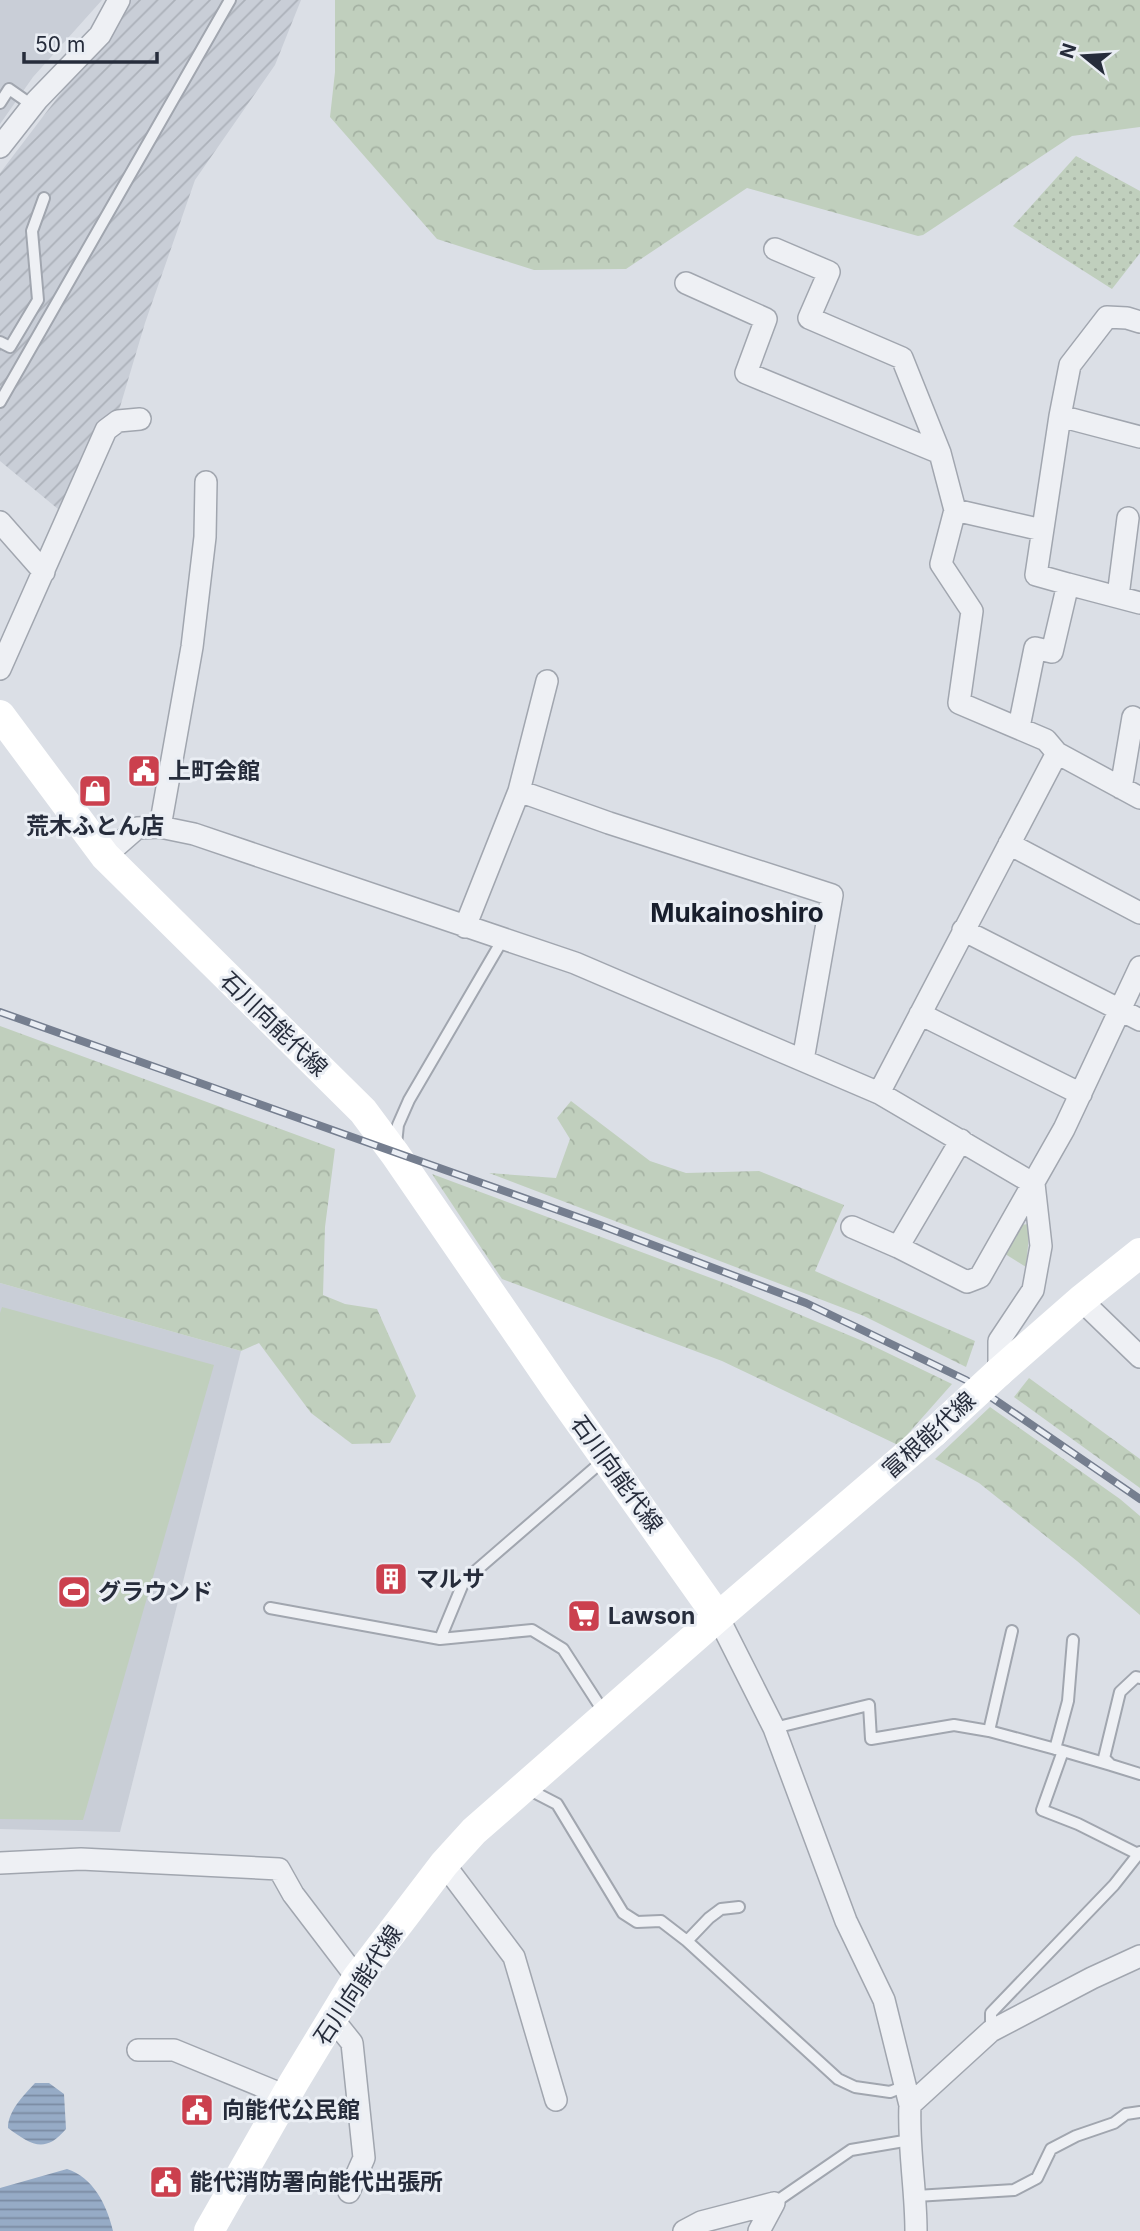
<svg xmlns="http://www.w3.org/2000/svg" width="1140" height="2231" font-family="Inter,'Noto Sans JP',sans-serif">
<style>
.built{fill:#c9ced7}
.industrial{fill:url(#industrial-furrows)}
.grass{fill:url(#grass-dots)}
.forest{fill:url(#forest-crowns)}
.park{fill:#c0cfbd}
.water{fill:url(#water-rules)}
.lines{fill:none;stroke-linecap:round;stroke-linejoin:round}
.lane-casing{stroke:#a1a6af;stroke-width:14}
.street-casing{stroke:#a1a6af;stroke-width:24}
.lane{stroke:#eef0f4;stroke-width:10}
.street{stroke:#eef0f4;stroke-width:21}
.secondary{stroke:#fff;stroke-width:30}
.rail-casing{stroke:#757e8f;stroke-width:8}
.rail{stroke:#eaeef4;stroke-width:5;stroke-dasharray:16;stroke-linecap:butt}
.secondary-bridge{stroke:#fff;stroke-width:30}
.labels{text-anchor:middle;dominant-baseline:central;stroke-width:6;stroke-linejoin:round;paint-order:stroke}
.poi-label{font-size:23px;font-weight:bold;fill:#262c3b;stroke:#eaeef4;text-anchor:start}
.street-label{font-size:23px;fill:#262c3b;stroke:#eaeef4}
.quarter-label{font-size:26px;font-weight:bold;fill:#181e2c;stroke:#eaeef4}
</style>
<defs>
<pattern id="industrial-furrows" width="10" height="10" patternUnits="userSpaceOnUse" patternTransform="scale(1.75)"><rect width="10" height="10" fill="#c9ced7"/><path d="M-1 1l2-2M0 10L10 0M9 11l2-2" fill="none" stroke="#acb1b9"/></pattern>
<pattern id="grass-dots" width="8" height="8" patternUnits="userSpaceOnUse" patternTransform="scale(1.75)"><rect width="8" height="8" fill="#c0cfbd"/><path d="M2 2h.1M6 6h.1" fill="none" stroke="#a5b2a3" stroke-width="1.8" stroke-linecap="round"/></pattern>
<pattern id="forest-crowns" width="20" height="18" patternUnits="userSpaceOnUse" patternTransform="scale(1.75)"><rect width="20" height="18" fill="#c0cfbd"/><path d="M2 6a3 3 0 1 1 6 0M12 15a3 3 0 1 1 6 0" fill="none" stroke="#a5b2a3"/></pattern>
<pattern id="water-rules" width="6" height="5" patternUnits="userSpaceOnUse" patternTransform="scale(1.75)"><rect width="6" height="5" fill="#96abc6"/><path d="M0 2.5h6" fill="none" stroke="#7a8ba2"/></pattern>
</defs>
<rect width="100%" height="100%" fill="#dbdfe6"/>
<!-- built -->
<path class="built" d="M0 0H102L33 77 0 124Z
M0 1283 241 1351 120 1832 0 1829Z"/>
<!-- industrial -->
<path class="industrial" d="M124 0H301L275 65 195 180 145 323 120 407 64 514 0 461V173L102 39Z"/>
<!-- grass -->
<path class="grass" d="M1076 156 1140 191V253L1112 289 1013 226Z"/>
<!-- forest -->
<path class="forest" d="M335 0H1140V127L1072 136 923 235 918 236 747 188 626 269 534 270 437 239 330 117 335 72Z
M0 1026 335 1149 325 1227 323 1295 345 1304 377 1309 416 1396 390 1443 352 1444 311 1413 259 1343 241 1351 0 1283Z
M571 1101 650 1161 686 1173 759 1171 844 1205 815 1271 975 1341 966 1367 864 1316 489 1173 556 1178 570 1139 557 1118Z
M432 1174 727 1284 865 1342 952 1384 898 1445 722 1361 502 1279Z
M1029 1378 1140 1459V1488L1014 1397Z
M990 1407 1120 1499 1140 1516V1615L1077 1561 979 1483 935 1459Z"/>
<!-- park -->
<path class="park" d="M1030 1224 1026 1267 1002 1252 1018 1225Z
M2 1307 214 1365 83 1820 0 1819V1313Z"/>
<!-- water -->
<path class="water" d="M35 2083H49L64 2094 66 2129C45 2154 31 2145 8 2128 8 2111 23 2096 35 2083Z
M67 2169C93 2177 107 2205 113 2231H0V2188Z"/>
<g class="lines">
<defs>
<path id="lane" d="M0 103 9 89 32 105
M0 342 10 347 38 300 32 231 44 198
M0 402 230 0
M396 1144 398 1125 409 1100 503 939
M270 1608 440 1639 532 1630 563 1649 605 1714
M440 1639 464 1581 605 1459
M1140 1678 1136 1677 1120 1692 1104 1758 1111 1765 1140 1774
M774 1728 869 1705 871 1739 954 1725 989 1731 1063 1751
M989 1731 1012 1631
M1055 1749 1068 1701 1073 1640
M1111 1765 1063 1751 1042 1810 1078 1824 1138 1854
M526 1788 557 1804 623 1913 637 1922 661 1921 687 1941 838 2079 855 2087 890 2092 905 2086
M687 1941 709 1918 721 1909 739 1907
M991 2031V2013L1114 1885 1140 1852
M916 2196 1014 2190 1037 2178 1051 2149 1076 2136 1114 2123 1126 2114 1140 2112
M774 2203 851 2150 910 2140"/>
<path id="street" d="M0 147 37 100 100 35 119 0
M775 249 829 272 809 318 902 358 940 453 955 510 941 564 972 611 959 703 1046 740 1057 753 879 1093
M686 283 766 319 746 373 940 453
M1060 416 1140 437
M955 510 1042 530
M0 522 44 572
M1068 584 1036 575 1060 416 1070 365 1107 317 1127 318 1140 322
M1118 596 1128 518
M0 669 106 430 118 421 140 419
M1019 727 1035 648 1052 652 1068 584 1140 603
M1057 753 1140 798
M1121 788 1133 717
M519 791 609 823 832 895 803 1060
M160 827 192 647 205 537 206 482
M1009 844 1140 913
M105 856 137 828 160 827 194 834 575 963 879 1093 1034 1184
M465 927 519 791 547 681
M963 930 1140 1020
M920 1014 1081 1094
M852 1227 898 1247 967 1282 980 1277 1064 1129 1140 967
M898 1247 961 1140
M1081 1300 1140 1357
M999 1372V1341L1033 1290 1041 1246 1034 1184
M718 1617 774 1728 846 1921 884 2000 910 2105C908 2147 916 2189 916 2231
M0 1863 81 1859 279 1869 293 1894 357 1978
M444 1864 514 1957 556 2100
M332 2018 352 2043 364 2158 349 2192
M138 2050H174L286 2096
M910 2105 991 2031 1092 1978 1140 1956
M684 2231 701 2222 774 2203
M759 2231 774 2203"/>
</defs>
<!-- lane casing -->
<use href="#lane" class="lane-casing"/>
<!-- street casing -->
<use href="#street" class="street-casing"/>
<!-- lane -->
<use href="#lane" class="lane"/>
<!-- street -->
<use href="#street" class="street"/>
<!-- secondary -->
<path class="secondary" d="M0 715 105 856 363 1111 395 1154 557 1390 718 1617
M999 1372 1081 1300 1140 1253
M209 2231 294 2082 357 1978 444 1864 474 1831 718 1617 934 1432"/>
<defs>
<path id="rail" d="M0 1012 600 1225 806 1303 966 1380 1140 1499"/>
</defs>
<!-- rail casing -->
<use href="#rail" class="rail-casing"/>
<!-- rail -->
<use href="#rail" class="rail"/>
<!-- secondary-bridge -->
<path class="secondary-bridge" d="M934 1432 999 1372"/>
</g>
<!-- icons -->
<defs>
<symbol id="civic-square" viewBox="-11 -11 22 22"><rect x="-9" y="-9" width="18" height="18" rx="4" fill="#cb404e" stroke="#eaeef4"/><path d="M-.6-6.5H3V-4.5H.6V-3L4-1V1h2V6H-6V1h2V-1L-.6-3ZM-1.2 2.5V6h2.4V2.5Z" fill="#fff"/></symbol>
<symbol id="shop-square" viewBox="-11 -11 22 22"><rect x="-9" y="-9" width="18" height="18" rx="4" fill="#cb404e" stroke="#eaeef4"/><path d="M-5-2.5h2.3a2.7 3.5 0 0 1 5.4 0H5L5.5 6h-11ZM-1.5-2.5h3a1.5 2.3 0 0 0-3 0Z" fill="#fff"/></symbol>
<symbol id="building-square" viewBox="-11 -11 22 22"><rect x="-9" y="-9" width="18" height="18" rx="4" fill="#cb404e" stroke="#eaeef4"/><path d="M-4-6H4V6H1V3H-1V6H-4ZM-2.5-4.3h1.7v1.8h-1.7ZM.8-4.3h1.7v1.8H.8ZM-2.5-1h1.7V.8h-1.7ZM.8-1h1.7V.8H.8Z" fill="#fff"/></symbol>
<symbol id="stadium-square" viewBox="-11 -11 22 22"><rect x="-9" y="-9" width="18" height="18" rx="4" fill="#cb404e" stroke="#eaeef4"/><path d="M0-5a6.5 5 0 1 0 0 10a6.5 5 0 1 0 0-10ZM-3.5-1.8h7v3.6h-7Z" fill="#fff"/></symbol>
<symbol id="supermarket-square" viewBox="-11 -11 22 22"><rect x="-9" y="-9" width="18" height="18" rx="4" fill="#cb404e" stroke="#eaeef4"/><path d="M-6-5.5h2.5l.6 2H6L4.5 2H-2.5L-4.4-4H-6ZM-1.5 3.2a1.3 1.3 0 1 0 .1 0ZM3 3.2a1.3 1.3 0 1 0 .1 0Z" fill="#fff"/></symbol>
</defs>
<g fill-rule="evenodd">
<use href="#civic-square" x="125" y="752" width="38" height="38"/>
<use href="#shop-square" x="76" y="772" width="38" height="38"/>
<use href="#building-square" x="372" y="1560" width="38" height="38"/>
<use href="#stadium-square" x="55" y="1573" width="38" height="38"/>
<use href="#supermarket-square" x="565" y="1597" width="38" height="38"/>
<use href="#civic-square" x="178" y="2091" width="38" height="38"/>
<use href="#civic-square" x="147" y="2163" width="38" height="38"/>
</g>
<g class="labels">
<!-- poi labels -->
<g class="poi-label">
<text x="168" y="771">上町会館</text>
<text x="95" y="826" text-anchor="middle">荒木ふとん店</text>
<text x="416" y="1579">マルサ</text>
<text x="98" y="1592">グラウンド</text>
<text x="608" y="1616">Lawson</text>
<text x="222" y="2110">向能代公民館</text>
<text x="190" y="2182">能代消防署向能代出張所</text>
</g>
<!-- street labels -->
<g class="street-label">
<text transform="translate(274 1024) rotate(44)">石川向能代線</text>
<text transform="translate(929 1435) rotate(-42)">富根能代線</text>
<text transform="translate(617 1474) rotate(54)">石川向能代線</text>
<text transform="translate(358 1985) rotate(-56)">石川向能代線</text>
</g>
<!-- quarter labels -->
<g class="quarter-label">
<text x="737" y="912">Mukainoshiro</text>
</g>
</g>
<!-- north arrow -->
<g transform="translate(1084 56) rotate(288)" stroke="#eaeef4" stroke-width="5" paint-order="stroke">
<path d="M0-5L12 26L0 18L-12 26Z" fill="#262c3b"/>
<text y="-10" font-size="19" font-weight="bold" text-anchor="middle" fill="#262c3b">N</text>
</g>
<!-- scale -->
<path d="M24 52v10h133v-10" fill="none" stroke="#262c3b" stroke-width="3.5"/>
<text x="35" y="52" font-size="21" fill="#262c3b" stroke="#eaeef4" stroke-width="5" paint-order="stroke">50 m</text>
</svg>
